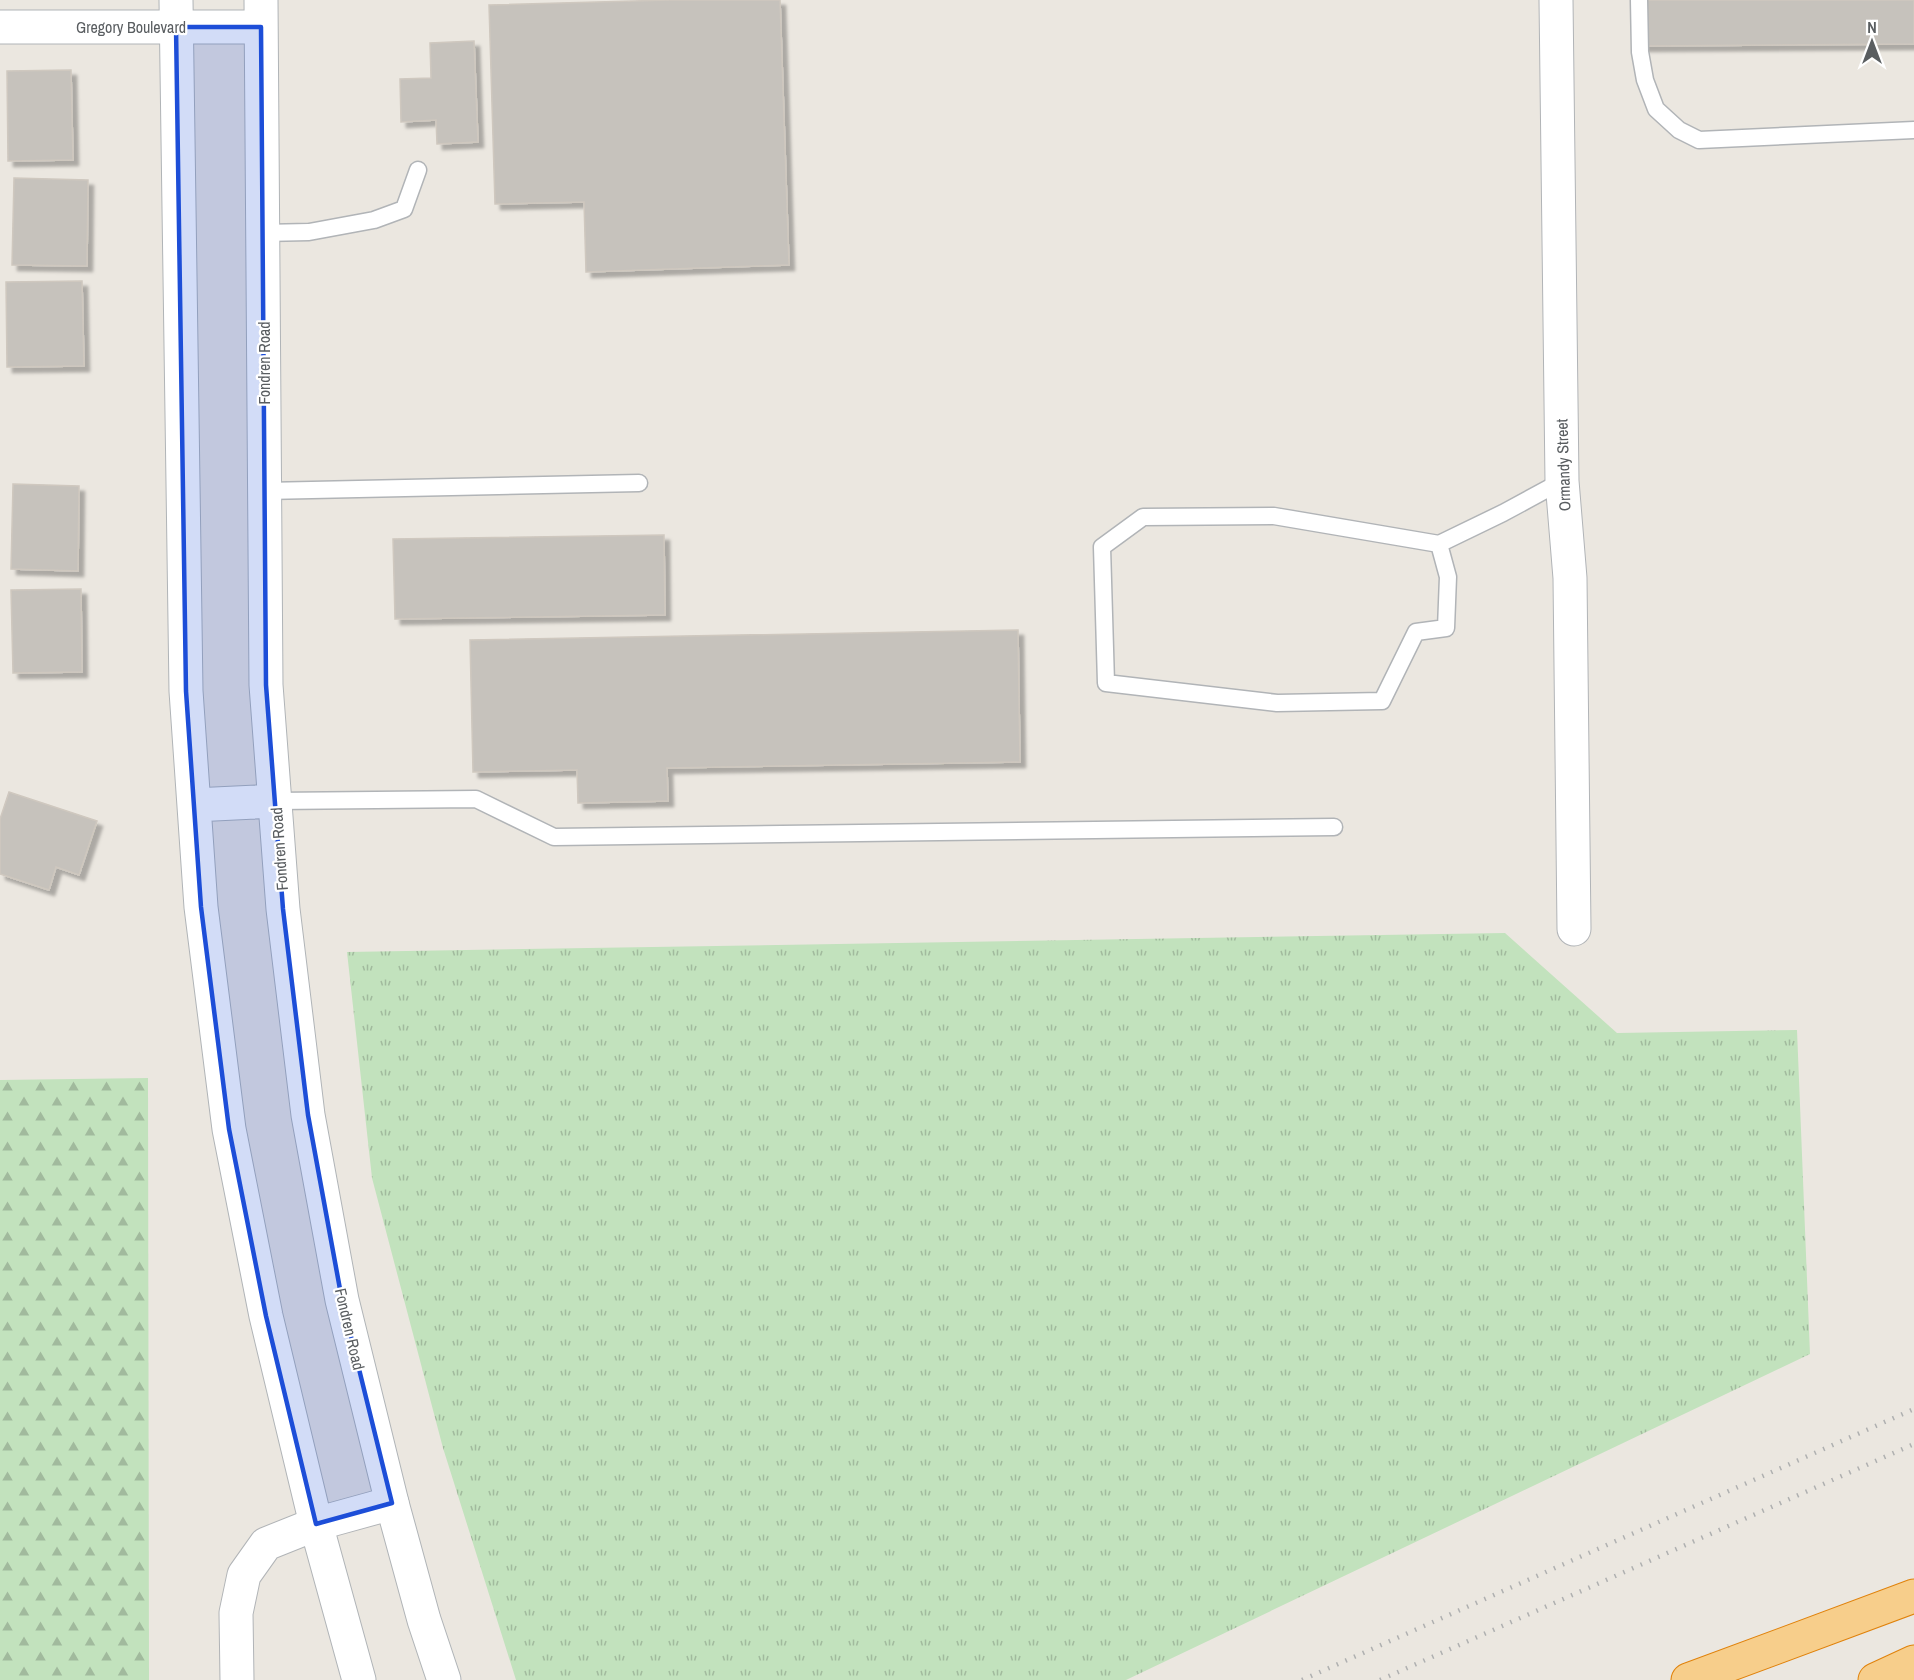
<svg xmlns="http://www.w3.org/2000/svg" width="1914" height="1680" font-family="'Archivo Narrow',sans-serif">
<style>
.grass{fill:url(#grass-tufts)}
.forest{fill:url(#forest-firs)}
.building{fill:#c6c2bc;stroke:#cfc8bf;stroke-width:1.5;filter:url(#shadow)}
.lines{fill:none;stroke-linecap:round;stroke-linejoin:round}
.lane-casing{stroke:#b1b4b7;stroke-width:19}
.street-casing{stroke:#b1b4b7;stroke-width:35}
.secondary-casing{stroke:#b0b4b7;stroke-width:35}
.highway-casing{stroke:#e0820b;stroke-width:35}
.lane{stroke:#fff;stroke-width:16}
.street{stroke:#fff;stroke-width:33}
.secondary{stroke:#fff;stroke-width:33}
.highway{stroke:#f7ce8b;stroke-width:33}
.rail{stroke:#afb0b0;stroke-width:4.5;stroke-dasharray:1.5 8;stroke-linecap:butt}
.marked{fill:#1d4ed8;fill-opacity:0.2;stroke:#1d4ed8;stroke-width:4.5;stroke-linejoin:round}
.labels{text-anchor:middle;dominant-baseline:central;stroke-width:4.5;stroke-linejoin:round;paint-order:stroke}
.street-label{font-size:16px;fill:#595d60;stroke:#fff}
</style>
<defs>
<pattern id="grass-tufts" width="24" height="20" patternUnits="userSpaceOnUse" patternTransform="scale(1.5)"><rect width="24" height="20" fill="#c2e2bd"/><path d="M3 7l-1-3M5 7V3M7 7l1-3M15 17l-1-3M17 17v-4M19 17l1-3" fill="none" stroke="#a1ba9d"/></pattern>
<pattern id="forest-firs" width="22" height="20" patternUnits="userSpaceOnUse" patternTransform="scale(1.5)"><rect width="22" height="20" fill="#c2e2bd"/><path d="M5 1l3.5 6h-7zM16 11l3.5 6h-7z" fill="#a1ba9d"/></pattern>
<filter id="shadow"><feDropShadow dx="5.5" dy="5.5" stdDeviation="1.5" flood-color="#0004"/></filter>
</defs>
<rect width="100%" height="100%" fill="#ebe7e0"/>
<!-- grass -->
<path class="grass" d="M1505 933 1617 1033 1797 1030 1810 1354 1126 1680H516L443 1448 372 1178 347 952Z"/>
<!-- forest -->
<path class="forest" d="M148 1078 149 1680H0V1080Z"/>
<!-- building -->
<path class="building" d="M670 0H780L789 265 586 272 584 202 495 204 489 5Z
M1641 0H1914V44L1641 46Z
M474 41 478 142 437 144 436 120 401 122 400 79 431 78 430 43Z
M71 70 73 160 8 161 7 71Z
M14 178 88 180 87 266 12 265Z
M82 281 84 366 7 367 6 282Z
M13 484 79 486 78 571 11 569Z
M664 535 665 615 395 619 393 539Z
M81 589 82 672 13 673 11 590Z
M1018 630 1020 762 667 768 668 801 578 803 577 770 473 772 470 640Z
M9 792 97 821 79 875 56 867 49 890 0 874V819Z"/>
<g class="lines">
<defs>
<path id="lane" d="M1639 0 1640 52 1645 80 1656 109 1679 130 1699 140 1914 130
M263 233 309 232 374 220 404 209 418 170
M265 491 639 483
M1274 516 1439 544 1448 577 1446 628 1416 632 1382 701 1277 703 1106 683 1102 547 1143 517Z
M1439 544 1503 513 1562 481
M275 801 476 799 554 837 1334 827"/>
<path id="street" d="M1556 0 1562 481 1570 578 1574 929
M237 1680 236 1613 244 1575 266 1544 316 1524 392 1503"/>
<path id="secondary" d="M176 0 186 691 201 907 229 1129 266 1316 316 1524 359 1680
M261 0 266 685 283 909 308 1115 342 1300 392 1503 424 1620 444 1680
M0 27H261
M194 805 275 801"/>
<path id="highway" d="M1688 1680 1914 1596
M1875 1680 1914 1662"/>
</defs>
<!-- lane casing -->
<use href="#lane" class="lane-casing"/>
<!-- street casing -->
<use href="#street" class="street-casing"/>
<!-- secondary casing -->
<use href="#secondary" class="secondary-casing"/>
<!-- highway casing -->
<use href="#highway" class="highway-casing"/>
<!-- lane -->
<use href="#lane" class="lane"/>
<!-- street -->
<use href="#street" class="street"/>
<!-- secondary -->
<use href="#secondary" class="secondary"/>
<!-- highway -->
<use href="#highway" class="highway"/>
<!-- rail -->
<path class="rail" d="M1302 1680 1914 1409
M1380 1680 1914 1444"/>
</g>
<!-- marked area -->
<path class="marked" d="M176 27H261L266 685 283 909 308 1115 342 1300 392 1503 316 1524 266 1316 229 1129 201 907 186 691Z"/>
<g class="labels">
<!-- street labels -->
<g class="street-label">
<text x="131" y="27">Gregory Boulevard</text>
<text transform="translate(264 363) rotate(-90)">Fondren Road</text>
<text transform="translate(1563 465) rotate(-92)">Ormandy Street</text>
<text transform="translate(279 849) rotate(-94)">Fondren Road</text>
<text transform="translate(350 1329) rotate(77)">Fondren Road</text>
</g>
</g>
<!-- north arrow -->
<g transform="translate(1872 42)" stroke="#ffffff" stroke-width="4.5" paint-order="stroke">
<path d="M0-4.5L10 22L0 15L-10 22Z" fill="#595d60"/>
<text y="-9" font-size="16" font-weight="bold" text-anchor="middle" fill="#595d60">N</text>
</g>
</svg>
